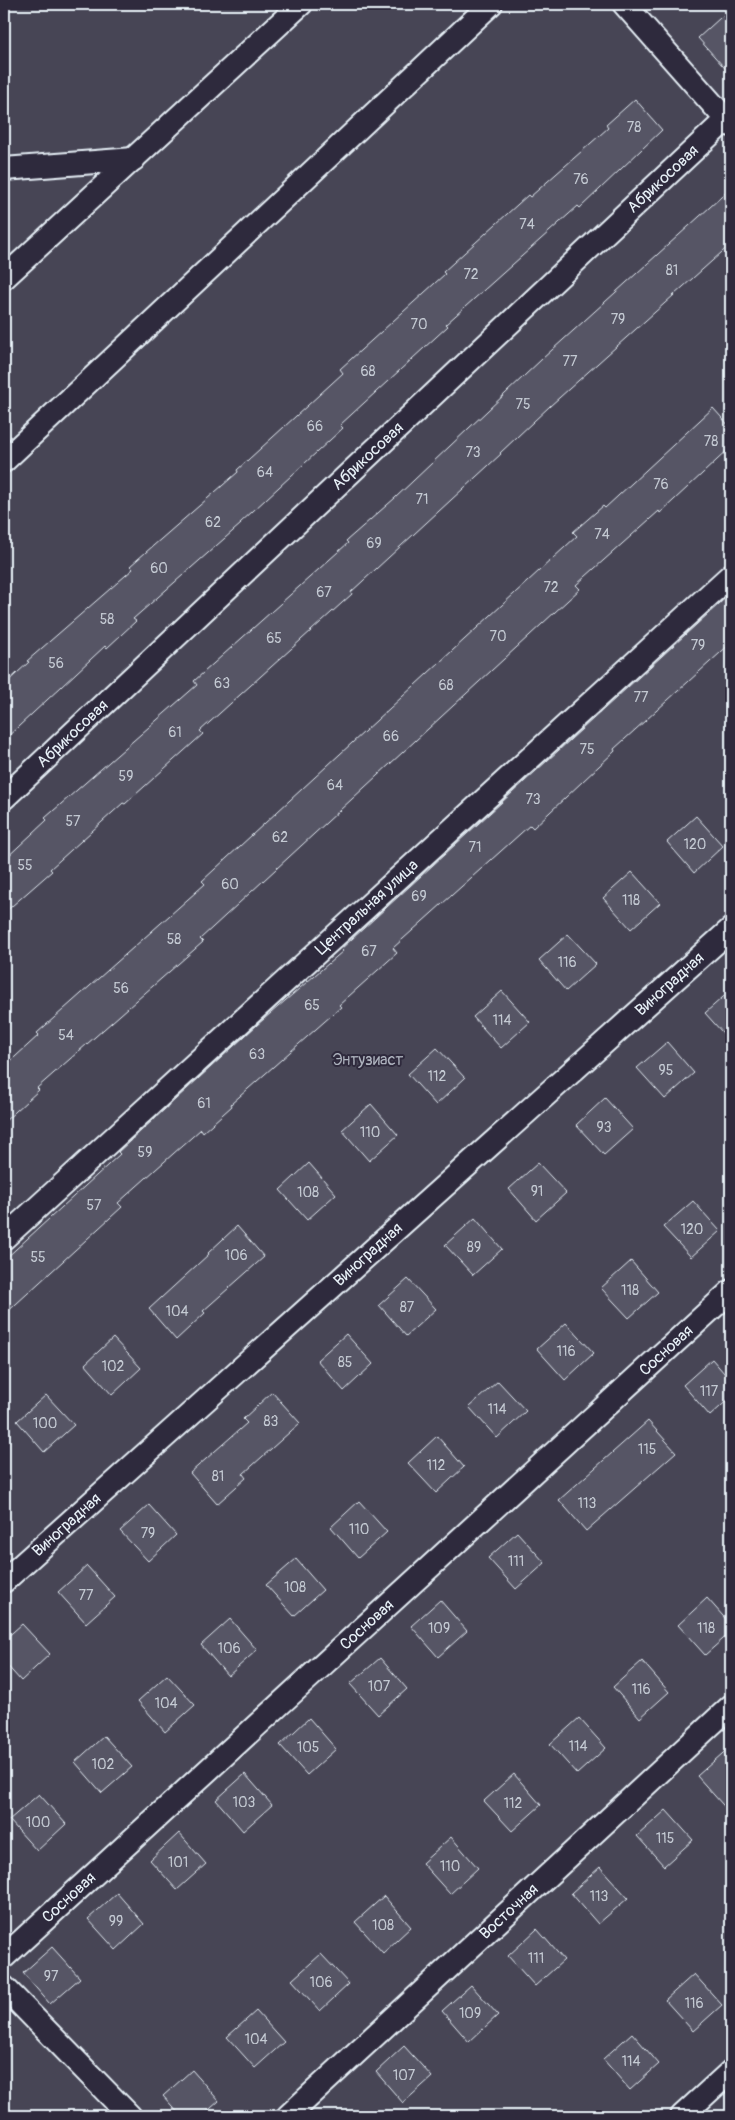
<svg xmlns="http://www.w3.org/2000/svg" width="735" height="2120" font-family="Pangolin,sans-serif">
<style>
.green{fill:#464455;stroke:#979aa6}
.building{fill:#575565;stroke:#e8f1f8}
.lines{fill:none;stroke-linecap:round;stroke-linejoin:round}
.minor-casing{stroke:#e8f1f8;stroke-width:26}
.minor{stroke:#2f2a3d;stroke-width:22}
.labels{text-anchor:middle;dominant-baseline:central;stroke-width:4;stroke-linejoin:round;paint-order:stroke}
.number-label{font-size:14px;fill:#c4cad3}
.street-label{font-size:16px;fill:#e8f1f8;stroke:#2f2a3d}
.park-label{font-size:16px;fill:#afb4bf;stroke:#2f2a3d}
</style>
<rect width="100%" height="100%" fill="#2f2a3d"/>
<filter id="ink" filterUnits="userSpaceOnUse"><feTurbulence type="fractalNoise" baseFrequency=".02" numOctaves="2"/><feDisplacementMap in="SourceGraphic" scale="10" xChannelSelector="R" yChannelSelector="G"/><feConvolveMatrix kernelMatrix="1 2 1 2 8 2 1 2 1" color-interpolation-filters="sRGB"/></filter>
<g filter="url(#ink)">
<!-- green -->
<path class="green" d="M4 4H731V2116H4Z"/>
<!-- building -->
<path class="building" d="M731 8V75L698 38Z
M635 99 662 130 580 208 578 206 446 324 448 326 340 425 343 428 240 523 241 524 133 619 136 621 107 648 105 646 4 740V685L29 662 27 661 133 569 130 566 238 472 237 470 343 373 340 369 445 274 443 272 528 195 530 197 608 128 606 125Z
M731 188V244L550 406 500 453 501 454 351 592 352 594 200 731 203 734 125 804 123 803 50 869 52 871 4 913V860L47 820 45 818 197 685 194 681 348 543 346 541 395 498 542 359Z
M713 408 731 428V447L660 513 659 511 576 585 580 589 200 939 203 942 37 1088 39 1090 4 1122V1067L39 1035 37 1033 205 884 202 881 577 536 573 532 603 506 605 508Z
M731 593V643L614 749 615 751 533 828 530 825 393 948 397 953 339 1005 341 1007 231 1104 232 1106 203 1132 201 1129 118 1203 122 1207 4 1315V1260L120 1154 118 1152 257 1025 343 951 341 949Z
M696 816 723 846 694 873 667 842Z
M632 872 660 903 631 929 603 898Z
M568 934 596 964 566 991 539 960Z
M731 990V1042L705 1013Z
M502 991 530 1022 501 1048 473 1017Z
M667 1042 694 1073 665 1099 637 1068Z
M437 1048 465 1078 436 1105 408 1074Z
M605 1098 633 1129 604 1155 576 1125Z
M371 1104 398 1135 369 1161 342 1130Z
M309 1163 336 1194 307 1220 280 1190Z
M538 1163 566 1193 536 1220 509 1189Z
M693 1201 720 1231 691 1257 663 1227Z
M475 1218 502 1249 473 1275 445 1245Z
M237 1226 264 1257 203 1311 205 1313 176 1340 149 1309 209 1254 208 1253Z
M631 1261 658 1292 629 1318 601 1288Z
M408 1279 436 1309 406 1336 379 1305Z
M566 1323 594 1353 565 1380 537 1349Z
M346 1334 373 1364 344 1391 317 1360Z
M113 1338 141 1368 112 1395 85 1364Z
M712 1359 731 1381V1397L710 1416 683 1385Z
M498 1381 526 1411 497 1438 469 1407Z
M272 1392 300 1423 243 1474 246 1478 217 1504 190 1473 247 1423 243 1419Z
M46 1395 74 1425 44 1452 17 1421Z
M648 1421 676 1452 586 1531 559 1500Z
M437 1436 464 1467 436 1493 408 1463Z
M359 1501 387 1532 358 1558 331 1527Z
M149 1505 176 1535 148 1561 120 1531Z
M517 1532 545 1563 516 1589 488 1558Z
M296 1559 323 1590 294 1616 266 1585Z
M87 1566 115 1597 86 1623 58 1592Z
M707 1598 731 1625V1632L705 1655 678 1625Z
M440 1600 467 1631 438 1657 411 1626Z
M230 1619 257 1650 228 1676 201 1645Z
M22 1624 50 1654 21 1681 4 1662V1640Z
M380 1658 407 1689 378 1715 350 1684Z
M642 1661 669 1692 640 1718 613 1687Z
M167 1675 195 1705 165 1732 138 1701Z
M309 1718 336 1749 307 1775 280 1745Z
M579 1718 606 1748 577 1774 550 1744Z
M104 1736 132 1767 102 1793 75 1762Z
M731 1746V1814L697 1776Z
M245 1774 272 1805 243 1831 216 1800Z
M514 1774 541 1805 512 1831 484 1801Z
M39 1794 66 1824 37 1851 9 1820Z
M666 1810 693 1840 664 1866 637 1836Z
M179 1833 206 1864 177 1890 150 1860Z
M451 1837 478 1868 450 1894 422 1863Z
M600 1867 628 1898 598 1924 571 1893Z
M117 1893 144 1924 116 1950 88 1919Z
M384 1896 411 1927 383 1953 355 1922Z
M537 1929 564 1960 535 1986 508 1956Z
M52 1947 80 1978 50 2004 23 1973Z
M321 1954 349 1984 320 2011 292 1980Z
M694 1974 722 2005 693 2031 665 2000Z
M471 1985 498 2015 469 2042 442 2011Z
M256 2011 284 2042 255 2068 227 2037Z
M632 2033 659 2064 630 2090 603 2059Z
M404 2046 432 2077 403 2103 376 2072Z
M192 2070 219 2101 202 2116H181L163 2096Z"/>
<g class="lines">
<defs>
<g id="minor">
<path d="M624 4 731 125"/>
<path d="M4 169 134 159"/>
<path d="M4 278 301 4"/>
<path d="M4 461 491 4"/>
<path id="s1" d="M4 798 731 115"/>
<path id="s2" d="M4 1238 731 575"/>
<path id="s3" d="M4 1581 731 929"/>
<path id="s4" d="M4 1957 731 1291"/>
<path d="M4 1987 130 2116"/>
<path id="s5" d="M288 2116 731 1706"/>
<path d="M682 2116 731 2071"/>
</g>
</defs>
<!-- minor casing -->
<use href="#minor" class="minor-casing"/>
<!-- minor -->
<use href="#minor" class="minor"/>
</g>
</g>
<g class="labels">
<!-- number labels -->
<g class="number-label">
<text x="634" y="127">78</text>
<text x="581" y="179">76</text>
<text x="527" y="224">74</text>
<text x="672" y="270">81</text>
<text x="471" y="274">72</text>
<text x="618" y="319">79</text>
<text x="419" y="324">70</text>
<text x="570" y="361">77</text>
<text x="368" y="371">68</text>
<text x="523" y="404">75</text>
<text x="315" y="426">66</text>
<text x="711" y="441">78</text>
<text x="473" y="452">73</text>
<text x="265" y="472">64</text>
<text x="661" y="484">76</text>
<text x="422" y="499">71</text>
<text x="213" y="522">62</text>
<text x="602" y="534">74</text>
<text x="374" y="543">69</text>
<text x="159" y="568">60</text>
<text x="551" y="587">72</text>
<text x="324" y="592">67</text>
<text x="107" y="619">58</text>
<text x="498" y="636">70</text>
<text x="274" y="638">65</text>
<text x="698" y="645">79</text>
<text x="56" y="663">56</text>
<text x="222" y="683">63</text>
<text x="446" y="685">68</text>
<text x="641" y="697">77</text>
<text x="175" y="732">61</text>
<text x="391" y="736">66</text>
<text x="587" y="749">75</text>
<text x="126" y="776">59</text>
<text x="335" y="785">64</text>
<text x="533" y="799">73</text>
<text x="73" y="821">57</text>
<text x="280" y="837">62</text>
<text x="695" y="844">120</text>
<text x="475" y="847">71</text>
<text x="25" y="865">55</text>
<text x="230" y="884">60</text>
<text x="419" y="896">69</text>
<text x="631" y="900">118</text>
<text x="174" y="939">58</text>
<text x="369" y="951">67</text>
<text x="567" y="962">116</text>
<text x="121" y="988">56</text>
<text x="312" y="1005">65</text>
<text x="502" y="1020">114</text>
<text x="66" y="1035">54</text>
<text x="257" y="1054">63</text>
<text x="666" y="1070">95</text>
<text x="437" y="1076">112</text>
<text x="204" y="1103">61</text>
<text x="604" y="1127">93</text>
<text x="370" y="1132">110</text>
<text x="145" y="1152">59</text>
<text x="537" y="1191">91</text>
<text x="308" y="1192">108</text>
<text x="94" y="1205">57</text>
<text x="692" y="1229">120</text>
<text x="474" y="1247">89</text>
<text x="236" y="1255">106</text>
<text x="38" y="1257">55</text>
<text x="630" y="1290">118</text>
<text x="407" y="1307">87</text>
<text x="177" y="1311">104</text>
<text x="566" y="1351">116</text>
<text x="345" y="1362">85</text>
<text x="113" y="1366">102</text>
<text x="709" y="1391">117</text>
<text x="497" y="1409">114</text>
<text x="271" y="1421">83</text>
<text x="45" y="1423">100</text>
<text x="647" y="1449">115</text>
<text x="436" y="1465">112</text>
<text x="218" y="1476">81</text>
<text x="587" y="1503">113</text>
<text x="359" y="1529">110</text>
<text x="148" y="1533">79</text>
<text x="516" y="1561">111</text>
<text x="295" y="1587">108</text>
<text x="86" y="1595">77</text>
<text x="439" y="1628">109</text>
<text x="706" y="1628">118</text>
<text x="229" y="1648">106</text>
<text x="379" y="1686">107</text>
<text x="641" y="1689">116</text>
<text x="166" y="1703">104</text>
<text x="578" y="1746">114</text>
<text x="308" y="1747">105</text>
<text x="103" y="1764">102</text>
<text x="244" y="1802">103</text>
<text x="513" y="1803">112</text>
<text x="38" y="1822">100</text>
<text x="665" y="1838">115</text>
<text x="178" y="1862">101</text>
<text x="450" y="1866">110</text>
<text x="599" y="1896">113</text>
<text x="116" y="1921">99</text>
<text x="383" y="1925">108</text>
<text x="536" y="1958">111</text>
<text x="51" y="1976">97</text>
<text x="321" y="1982">106</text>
<text x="694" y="2003">116</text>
<text x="470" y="2013">109</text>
<text x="256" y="2039">104</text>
<text x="631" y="2061">114</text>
<text x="404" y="2075">107</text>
</g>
<!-- street labels -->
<g class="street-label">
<text stroke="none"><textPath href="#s1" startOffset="904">Абрикосовая</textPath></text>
<text stroke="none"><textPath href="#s1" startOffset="499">Абрикосовая</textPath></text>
<text stroke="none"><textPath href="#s1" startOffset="94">Абрикосовая</textPath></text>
<text stroke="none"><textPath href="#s2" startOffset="491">Центральная улица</textPath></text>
<text stroke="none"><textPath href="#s3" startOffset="894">Виноградная</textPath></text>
<text stroke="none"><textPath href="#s3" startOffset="489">Виноградная</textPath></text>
<text stroke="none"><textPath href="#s4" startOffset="898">Сосновая</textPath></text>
<text stroke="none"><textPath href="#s3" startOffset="84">Виноградная</textPath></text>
<text stroke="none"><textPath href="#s4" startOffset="492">Сосновая</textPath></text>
<text stroke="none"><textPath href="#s4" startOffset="88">Сосновая</textPath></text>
<text stroke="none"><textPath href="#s5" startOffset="301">Восточная</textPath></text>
</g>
<!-- park labels -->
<g class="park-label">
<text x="368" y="1060">Энтузиаст</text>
</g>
</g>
<!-- margin -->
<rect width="735" height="2120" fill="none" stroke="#2f2a3d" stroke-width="20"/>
<rect x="10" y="10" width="715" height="2100" fill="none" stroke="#e8f1f8" stroke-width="2" filter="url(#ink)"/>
</svg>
